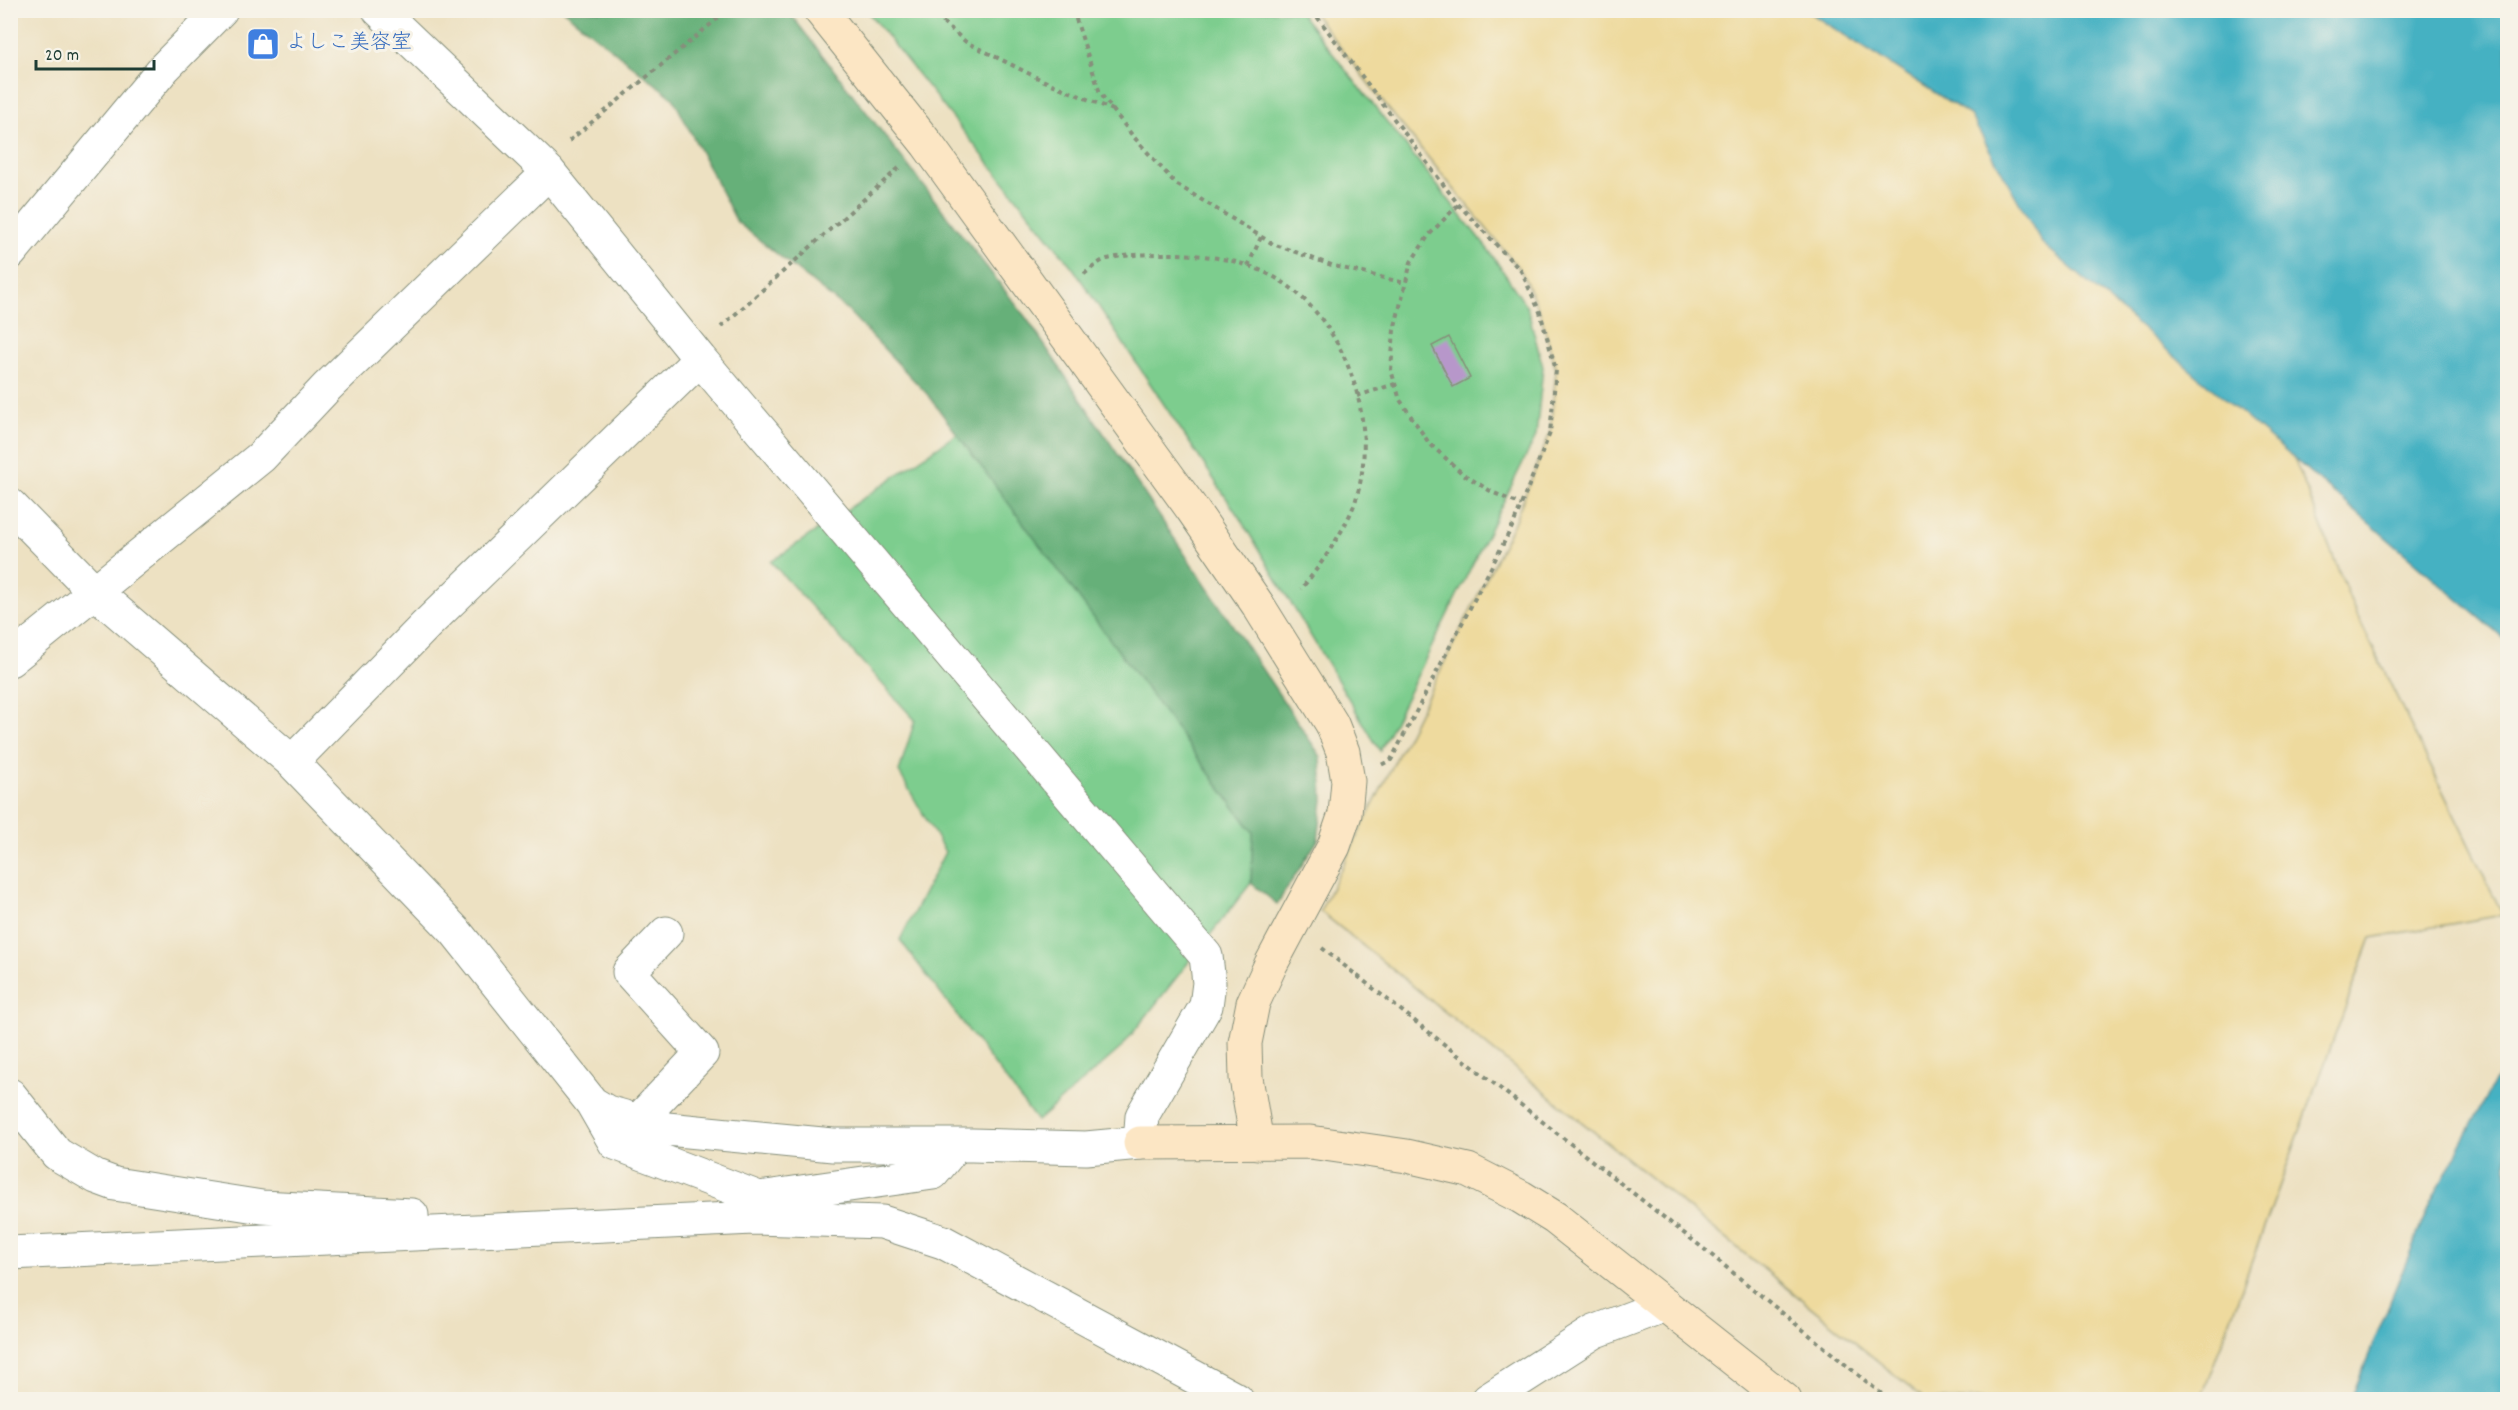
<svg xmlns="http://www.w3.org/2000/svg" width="2518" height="1410" font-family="Dekko,'Klee One',sans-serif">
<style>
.green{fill:#7dcd8e;stroke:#4e8561;stroke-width:1.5}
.forest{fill:#66b079;stroke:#427656;stroke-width:1.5}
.sand{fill:#eeda9e;stroke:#868c69;stroke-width:1.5}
.water{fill:#45b1c2;stroke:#32777b;stroke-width:1.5}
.building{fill:#b797ca}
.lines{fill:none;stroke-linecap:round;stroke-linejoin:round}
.street-casing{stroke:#868f7b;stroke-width:35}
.secondary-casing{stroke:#868f7b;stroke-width:35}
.path{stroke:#868f7b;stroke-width:4;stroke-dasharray:4.5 4.5;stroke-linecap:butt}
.street{stroke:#fff;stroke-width:33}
.secondary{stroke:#fce6c4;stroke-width:33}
.labels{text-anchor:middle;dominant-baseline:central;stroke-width:6;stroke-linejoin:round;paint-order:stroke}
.shop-label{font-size:21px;fill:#366cbe;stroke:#f7f3e8;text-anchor:start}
</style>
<rect width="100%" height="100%" fill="#f7f3e8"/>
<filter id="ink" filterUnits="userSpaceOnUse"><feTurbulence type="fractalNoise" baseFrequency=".0167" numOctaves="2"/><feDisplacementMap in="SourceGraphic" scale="12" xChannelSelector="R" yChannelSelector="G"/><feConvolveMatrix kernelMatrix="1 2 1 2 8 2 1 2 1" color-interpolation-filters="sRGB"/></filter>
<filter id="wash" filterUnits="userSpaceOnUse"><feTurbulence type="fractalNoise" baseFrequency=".008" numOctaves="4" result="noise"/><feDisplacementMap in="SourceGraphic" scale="24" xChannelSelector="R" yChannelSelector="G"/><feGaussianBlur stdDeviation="1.35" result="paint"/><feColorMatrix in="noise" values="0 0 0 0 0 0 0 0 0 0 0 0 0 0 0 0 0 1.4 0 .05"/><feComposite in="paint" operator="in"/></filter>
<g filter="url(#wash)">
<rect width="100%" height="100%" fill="#ede1c2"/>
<!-- green -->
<path class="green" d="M867 11H1299L1490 252 1527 307 1543 367 1536 436 1380 751 1241 520 1073 268Z
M958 433 1253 832 1251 883 1121 1048 1037 1121 900 940 945 852 899 772 915 720 771 562Z"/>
<!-- forest -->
<path class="forest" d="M564 11H788L1027 319 1321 757 1323 800 1318 840 1277 904 1251 883 1253 832 928 395 847 310 737 222 673 98Z"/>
<!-- sand -->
<path class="sand" d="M1312 11H1807L1970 115 2042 243 2294 458 2354 609 2503 915 2371 938 2201 1399H1925L1320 911 1513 525 1550 433 1556 370 1540 312 1521 271 1386 106Z"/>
<!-- water -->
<path class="water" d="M1807 11H2507V641L2042 243 1970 115Z
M2507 1058V1399H2351L2430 1203Z"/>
<g id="blocks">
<!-- building -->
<path class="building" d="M1449 337 1470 378 1453 387 1432 346Z"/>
</g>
</g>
<g filter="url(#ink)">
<use href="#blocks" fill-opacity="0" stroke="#868f7b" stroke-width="1.5"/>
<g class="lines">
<defs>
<path id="street" d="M10 253 164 68 221 10
M10 505 95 592 292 762 455 931 592 1103 607 1112 667 1129 833 1145H972L1086 1148 1140 1143 1142 1116 1206 1006 1209 983 1206 956 700 359 549 172 379 10
M10 660 261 457 327 387 549 172
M292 762 426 625 700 359
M10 1095 57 1154 96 1177 115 1184 262 1207 412 1215
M592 1103 615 1143 759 1198 933 1173 956 1145
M638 1121 702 1053 629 972 666 933
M10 1253 753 1218 882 1222 943 1242 1237 1400
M1488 1400 1594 1332 1665 1305"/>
<path id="secondary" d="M820 10 927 144 1192 509 1258 605 1332 724 1343 752 1348 781 1345 814 1334 846 1271 964 1253 1003 1245 1043 1246 1078 1257 1143
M1140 1143 1310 1142 1407 1156 1468 1170 1521 1197 1555 1218 1785 1400"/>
</defs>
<!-- street casing -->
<use href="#street" class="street-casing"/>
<!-- secondary casing -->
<use href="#secondary" class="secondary-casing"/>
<!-- path -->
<path class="path" d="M929 10 966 42 1042 80 1113 110
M1073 10 1100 93 1132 135 1176 184 1273 244 1334 266 1405 283
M1312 10 1458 204 1521 271 1540 312 1556 370 1550 433 1513 525 1391 760 1381 765
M569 141 728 10
M1458 205 1429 235 1411 262 1394 330 1391 370 1400 400 1429 443 1463 474 1492 492 1521 505
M1248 266 1261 237
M1084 274C1091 269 1099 261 1107 259 1128 254 1153 254 1175 254 1213 255 1254 262 1287 285 1349 331 1378 422 1357 496 1350 523 1319 568 1301 589
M721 327 899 168
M1357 396 1395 384
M1322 948 1704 1249 1889 1400"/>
<!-- street -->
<use href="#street" class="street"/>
<!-- secondary -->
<use href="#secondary" class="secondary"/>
</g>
</g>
<!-- icons -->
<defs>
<symbol id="shop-square" viewBox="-11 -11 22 22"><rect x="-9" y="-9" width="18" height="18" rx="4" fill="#3f7fe0" stroke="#f7f3e8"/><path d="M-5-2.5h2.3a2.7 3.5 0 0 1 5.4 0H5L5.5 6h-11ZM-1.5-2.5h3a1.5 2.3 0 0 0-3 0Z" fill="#fff"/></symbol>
</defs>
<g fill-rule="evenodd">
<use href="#shop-square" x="244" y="25" width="38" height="38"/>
</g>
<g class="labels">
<!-- shop labels -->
<g class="shop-label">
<text x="286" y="44">よしこ美容室</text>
</g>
</g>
<!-- margin -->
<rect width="2518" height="1410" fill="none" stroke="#f7f3e8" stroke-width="36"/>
<!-- scale -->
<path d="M36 60v9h118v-9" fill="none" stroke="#1f3d34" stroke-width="3"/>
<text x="45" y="60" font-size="18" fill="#1f3d34" stroke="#f7f3e8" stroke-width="4.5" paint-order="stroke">20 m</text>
</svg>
